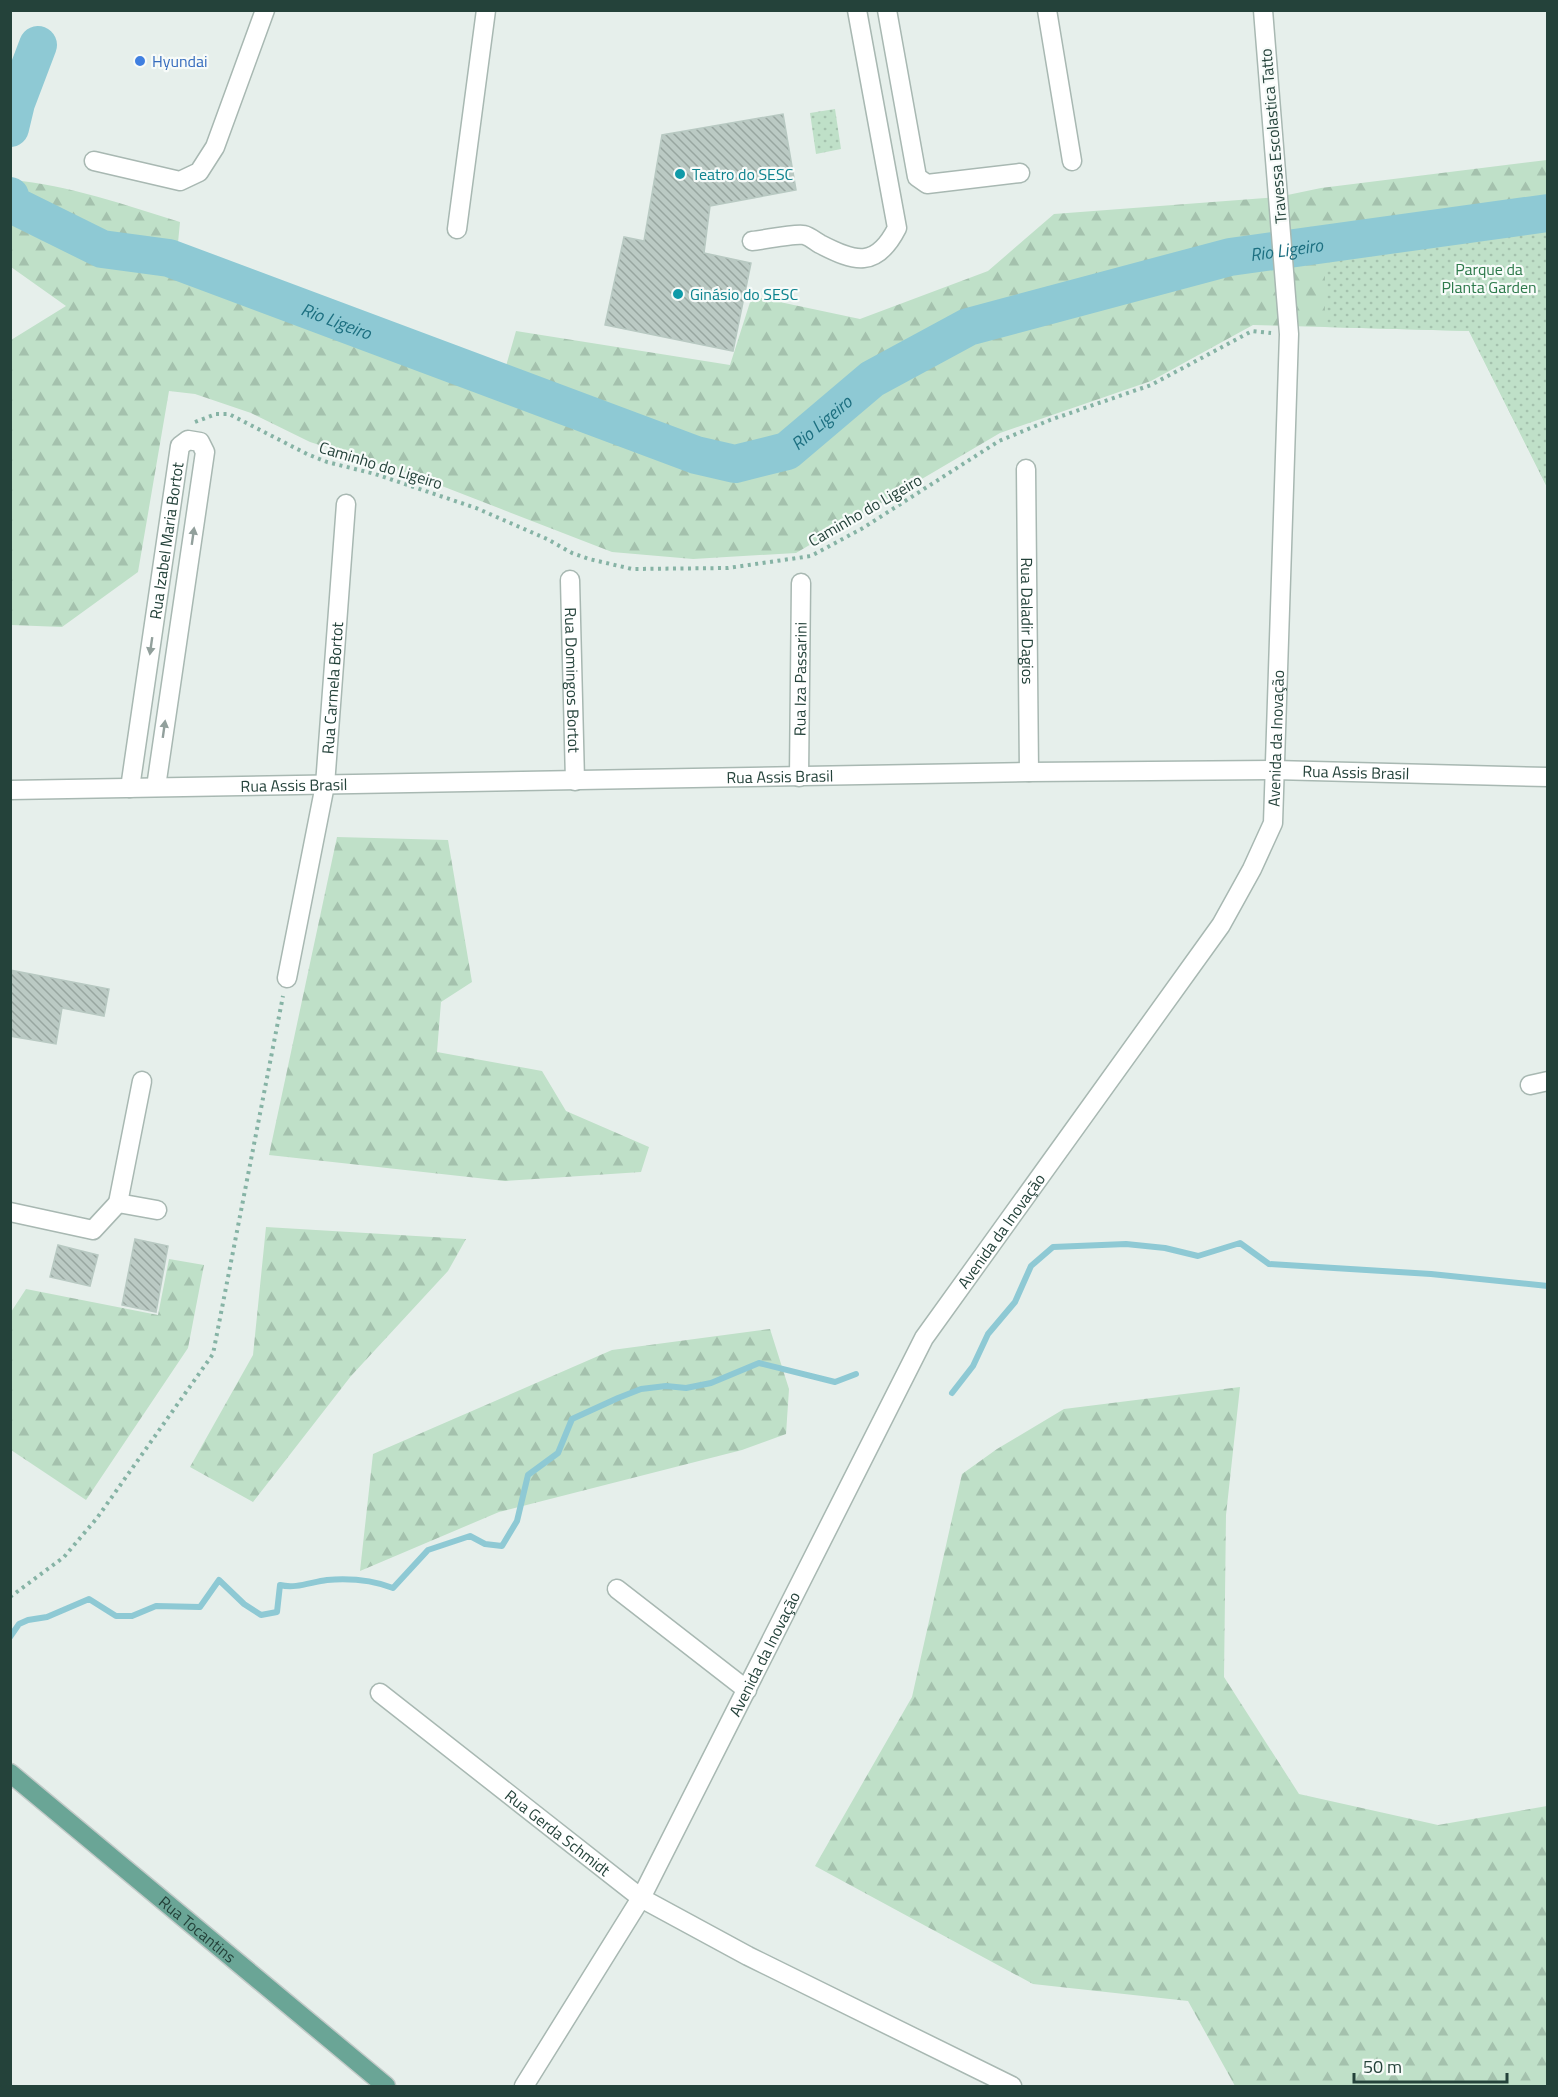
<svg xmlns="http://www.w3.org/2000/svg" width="1558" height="2097" font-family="'Titillium Web',sans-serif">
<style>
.forest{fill:url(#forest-firs)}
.park{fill:url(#park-dots)}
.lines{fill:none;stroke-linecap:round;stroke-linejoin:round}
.stream{stroke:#8ec9d4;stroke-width:6}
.river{stroke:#8ec9d4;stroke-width:38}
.building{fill:url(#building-back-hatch);stroke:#b8c9c2;stroke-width:1.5}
.minor-casing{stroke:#a8b8b2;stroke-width:21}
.major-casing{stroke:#c2cac8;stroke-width:21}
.path{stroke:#86b3a5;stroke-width:4;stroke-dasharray:3 4.5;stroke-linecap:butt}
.minor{stroke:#fff;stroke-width:18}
.major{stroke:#6aa596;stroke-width:18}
.oneway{fill:#92a09c}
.shop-dot{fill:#3f7fe0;stroke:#f7fbf9;stroke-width:2}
.culture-dot{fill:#0f9aa8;stroke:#f7fbf9;stroke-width:2}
.labels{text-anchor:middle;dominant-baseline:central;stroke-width:4.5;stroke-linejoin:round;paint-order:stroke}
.shop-label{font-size:16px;fill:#366cbe;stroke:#f7fbf9;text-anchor:start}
.street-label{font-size:16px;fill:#24423a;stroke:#f7fbf9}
.culture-label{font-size:16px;fill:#0d838f;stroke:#f7fbf9;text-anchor:start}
.park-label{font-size:16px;fill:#2d7a4b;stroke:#f7fbf9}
.water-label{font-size:18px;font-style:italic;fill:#1c6f80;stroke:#f7fbf9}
</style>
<defs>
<pattern id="forest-firs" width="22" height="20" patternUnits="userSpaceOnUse" patternTransform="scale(1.5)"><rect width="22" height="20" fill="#bfe0c8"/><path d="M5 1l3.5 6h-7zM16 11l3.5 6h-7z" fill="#a4c1ad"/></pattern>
<pattern id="park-dots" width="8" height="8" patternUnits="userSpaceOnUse" patternTransform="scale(1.5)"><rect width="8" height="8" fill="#bfe0c8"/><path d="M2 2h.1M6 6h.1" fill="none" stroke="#a4c1ad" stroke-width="1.8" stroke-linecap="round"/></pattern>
<pattern id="building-back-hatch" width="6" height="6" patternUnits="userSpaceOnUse" patternTransform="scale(1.5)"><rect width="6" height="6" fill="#bbcac4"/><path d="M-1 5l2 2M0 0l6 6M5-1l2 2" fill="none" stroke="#98a6a0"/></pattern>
</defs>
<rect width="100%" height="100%" fill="#e6efeb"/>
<!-- forest -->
<path class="forest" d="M1547 160V487L1469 331 1253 325 1151 381 1000 433 796 553 693 559 612 552 411 474 310 442 251 413 195 394 169 391 138 572 62 627 11 625V340L66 306 11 267V180C69 185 125 205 180 222L177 253 504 373 516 331 730 365 752 296 860 319 988 271 1054 214 1278 197 1321 188Z
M337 837 448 840 472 982 441 1002 437 1052 542 1071 566 1111 649 1147 641 1172 505 1181 269 1155Z
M266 1227 466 1239 448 1271 351 1376 253 1502 190 1467 253 1355Z
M169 1259 204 1265 188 1348 86 1500 11 1450V1312L26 1289 158 1315Z
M770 1329 789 1389 786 1434 742 1450 499 1512 360 1571 373 1454 612 1350Z
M1240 1387 1226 1515 1224 1677 1299 1794 1438 1825 1547 1806V2086H1235L1188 2001 1033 1984 815 1866 912 1697 962 1474 997 1449 1064 1409Z"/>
<!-- park -->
<path class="park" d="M835 109 841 149 816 154 810 113Z
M1547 212H1548L1547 487 1469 331 1325 327V243Z"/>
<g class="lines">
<!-- stream -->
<path class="stream" d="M952 1393 973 1366 988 1334 1015 1302 1031 1266 1053 1247 1126 1244 1165 1248 1198 1256 1240 1243 1269 1264 1431 1274 1548 1286
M10 1637 19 1624 28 1620 47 1617 89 1599 116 1616H132L156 1606 200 1607 219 1580 244 1604 261 1615 277 1612 280 1585C296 1589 311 1582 327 1580 351 1578 372 1580 393 1588L428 1550 470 1536 485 1544 502 1546 517 1521 528 1475 558 1453 572 1419 618 1398 641 1389 666 1386 686 1388 711 1383 759 1363 835 1382 856 1374"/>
<!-- river -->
<g class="river">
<path d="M10 128 16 103 38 45"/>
<path id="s1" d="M10 196 11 204 102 249 169 258 696 455 735 464 787 451 872 379 968 327 1230 257 1548 213"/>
</g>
</g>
<!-- building -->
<path class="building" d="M783 114 796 190 710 206 704 253 751 263 733 351 605 325 624 237 644 241 662 135Z
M10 970 109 989 104 1016 62 1008 56 1044 10 1036Z
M135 1239 168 1246 156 1312 122 1305Z
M58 1245 98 1255 90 1286 50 1277Z"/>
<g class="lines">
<defs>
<g id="minor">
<path d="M887 10 917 177 927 184 1020 173"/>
<path d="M1047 10 1072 161"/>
<path d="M94 161 180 181 199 172 215 147 265 10"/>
<path d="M457 229 486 10"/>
<path d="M752 241C764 240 794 233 804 235 809 236 815 241 820 244 855 262 876 269 897 228L857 10"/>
<path id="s2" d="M1026 469 1029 772"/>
<path id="s3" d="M570 580 575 781"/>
<path id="s4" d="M799 777 801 583"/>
<path id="s5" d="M130 788 180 446 188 440 200 442 205 452 156 787"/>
<path id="s6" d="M10 790 1029 772 1274 770 1548 777"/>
<path id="s7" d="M287 978 325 785 346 504"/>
<path d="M1530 1085 1548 1081"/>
<path d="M118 1203 142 1081"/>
<path d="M10 1212 93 1230 118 1203 157 1210"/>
<path d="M617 1589 747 1690"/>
<path id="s8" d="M380 1693 641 1898 748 1956 1012 2086"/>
<path id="s9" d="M524 2086 641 1898 924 1338 1221 925 1252 869 1273 823 1289 334 1263 10"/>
</g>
<g id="major">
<path id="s10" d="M10 1773 386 2086"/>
</g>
</defs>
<!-- minor casing -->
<use href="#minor" class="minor-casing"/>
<!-- major casing -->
<use href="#major" class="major-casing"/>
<!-- path -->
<path class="path" d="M195 422 216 414H229L307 454 327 462 375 474 476 508 547 539 572 553 589 559 632 569 728 568 811 556 863 528 999 441 1050 420 1151 385 1252 331 1271 333
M10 1597 64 1557 97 1518 213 1354 283 996"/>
<!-- minor -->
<use href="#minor" class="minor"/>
<!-- major -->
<use href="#major" class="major"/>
</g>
<!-- one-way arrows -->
<defs><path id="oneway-solid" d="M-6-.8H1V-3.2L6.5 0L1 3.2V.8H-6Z" transform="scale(1.5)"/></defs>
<g class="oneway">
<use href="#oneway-solid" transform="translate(193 536) rotate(-82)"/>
<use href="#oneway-solid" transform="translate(151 646) rotate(98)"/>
<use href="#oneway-solid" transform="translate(164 729) rotate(-82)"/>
</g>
<!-- markers -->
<circle class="shop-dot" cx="140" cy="61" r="6"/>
<g class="culture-dot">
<circle cx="680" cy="174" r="6"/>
<circle cx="678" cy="294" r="6"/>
</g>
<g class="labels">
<!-- shop labels -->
<g class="shop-label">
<text x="152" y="61">Hyundai</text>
</g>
<!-- street labels -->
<g class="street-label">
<text transform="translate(1273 136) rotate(-95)">Travessa Escolastica Tatto</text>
<text transform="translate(381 465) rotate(17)">Caminho do Ligeiro</text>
<text transform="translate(865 510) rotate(-30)">Caminho do Ligeiro</text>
<text stroke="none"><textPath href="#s5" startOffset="250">Rua Izabel Maria Bortot</textPath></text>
<text stroke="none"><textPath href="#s2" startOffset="152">Rua Daladir Dagios</textPath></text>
<text stroke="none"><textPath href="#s3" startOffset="100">Rua Domingos Bortot</textPath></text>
<text stroke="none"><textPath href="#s4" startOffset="98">Rua Iza Passarini</textPath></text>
<text stroke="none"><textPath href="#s7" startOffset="294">Rua Carmela Bortot</textPath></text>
<text stroke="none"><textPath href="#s9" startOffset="1557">Avenida da Inovação</textPath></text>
<text stroke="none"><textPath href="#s6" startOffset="1346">Rua Assis Brasil</textPath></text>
<text stroke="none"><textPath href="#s6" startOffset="770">Rua Assis Brasil</textPath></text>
<text stroke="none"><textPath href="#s6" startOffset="284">Rua Assis Brasil</textPath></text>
<text stroke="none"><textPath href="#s9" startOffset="981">Avenida da Inovação</textPath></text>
<text stroke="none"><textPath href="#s9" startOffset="495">Avenida da Inovação</textPath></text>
<text stroke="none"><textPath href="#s8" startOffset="226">Rua Gerda Schmidt</textPath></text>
<text stroke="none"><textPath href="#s10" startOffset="244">Rua Tocantins</textPath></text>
</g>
<!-- culture labels -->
<g class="culture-label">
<text x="692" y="174">Teatro do SESC</text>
<text x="690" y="294">Ginásio do SESC</text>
</g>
<!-- park labels -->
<g class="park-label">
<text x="1489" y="269">Parque da<tspan x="1489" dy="18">Planta Garden</tspan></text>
</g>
<!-- water labels -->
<g class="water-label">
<text stroke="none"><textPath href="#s1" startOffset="1382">Rio Ligeiro</textPath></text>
<text stroke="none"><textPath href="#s1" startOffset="356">Rio Ligeiro</textPath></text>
<text stroke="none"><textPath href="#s1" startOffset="878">Rio Ligeiro</textPath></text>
</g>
</g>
<!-- border -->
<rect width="1558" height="2097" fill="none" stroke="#24423a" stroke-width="24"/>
<!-- scale -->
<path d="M1354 2073v9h153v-9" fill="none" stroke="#24423a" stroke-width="3"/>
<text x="1363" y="2073" font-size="18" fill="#24423a" stroke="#f7fbf9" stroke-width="4.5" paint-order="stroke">50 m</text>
</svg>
